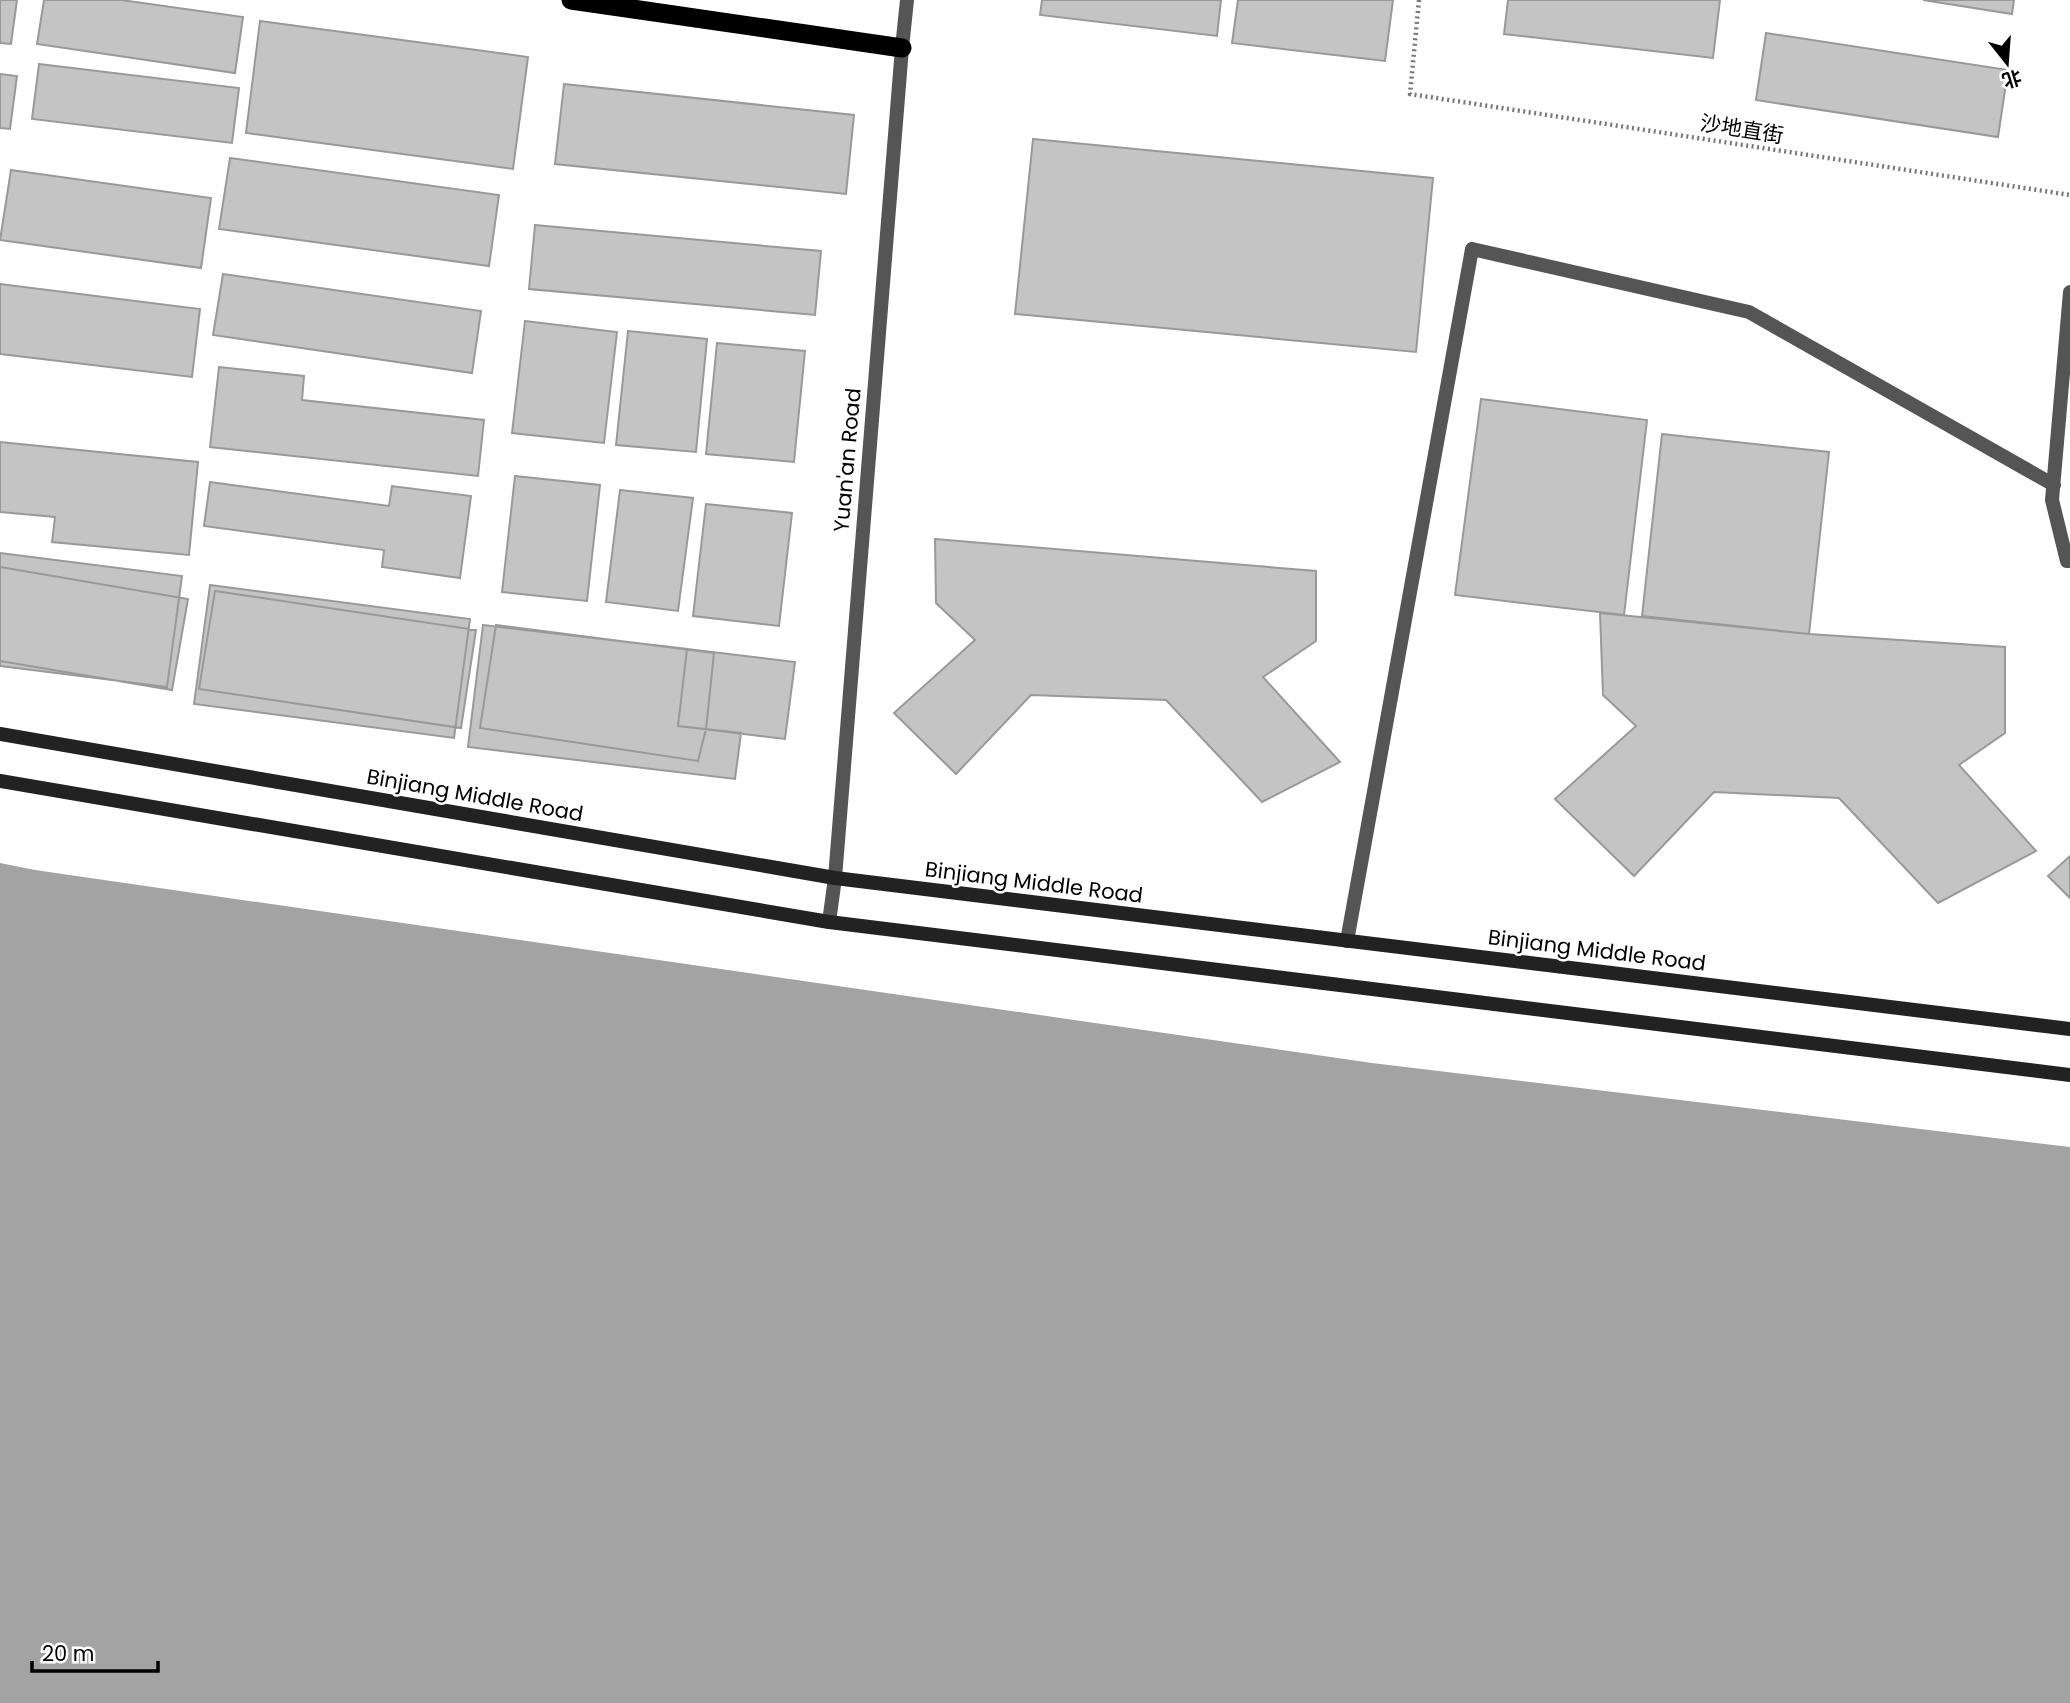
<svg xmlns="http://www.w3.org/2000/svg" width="2070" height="1703" font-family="Poppins,'Noto Sans SC',sans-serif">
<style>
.water{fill:#a3a3a3}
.building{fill:#c4c4c4;stroke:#999;stroke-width:2}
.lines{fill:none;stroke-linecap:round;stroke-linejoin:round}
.path{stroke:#777;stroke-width:4.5;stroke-dasharray:2 3.5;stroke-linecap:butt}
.service{stroke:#555;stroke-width:14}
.tertiary{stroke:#555;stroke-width:14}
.secondary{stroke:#222;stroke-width:14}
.trunk{stroke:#000;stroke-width:19}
.labels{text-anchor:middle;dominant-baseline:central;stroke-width:5;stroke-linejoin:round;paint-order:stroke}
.street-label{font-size:21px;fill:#000;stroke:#fff}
</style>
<rect width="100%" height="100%" fill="#fff"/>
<!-- water -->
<path class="water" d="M0 863 35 870 1372 1063 2070 1147V1703H0Z"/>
<!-- building -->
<path class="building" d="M0 0H17L11 44 0 43Z
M44 0H121L243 17 235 73 37 44Z
M1042 0H1221L1217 36 1040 15Z
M1238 0H1393L1385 61 1232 43Z
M1508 0H1720L1713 58 1504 34Z
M1923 0H2014L2012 14Z
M260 21 528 57 513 169 246 133Z
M1766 33 2008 70 1998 137 1756 100Z
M39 64 239 88 232 143 32 119Z
M0 74 17 76 10 129 0 128Z
M564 84 854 115 846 194 555 164Z
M1033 139 1433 178 1416 352 1015 314Z
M230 158 499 195 489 266 219 229Z
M11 170 211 198 201 268 0 240Z
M535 225 821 251 815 315 529 289Z
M223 274 481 311 472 373 213 335Z
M0 284 200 309 192 377 0 354Z
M525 321 617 332 604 443 512 433Z
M628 331 707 339 696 452 616 445Z
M717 343 805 351 794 462 706 454Z
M219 367 304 376 302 400 484 420 478 476 210 447Z
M1481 399 1647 420 1624 615 1455 595Z
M1662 434 1829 452 1809 634 1642 616Z
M0 442 198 462 189 555 52 542 55 517 0 512Z
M515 476 600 485 587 601 502 592Z
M210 482 389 506 392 486 471 496 460 578 382 567 384 550 204 526Z
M620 490 693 498 678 611 606 602Z
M706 504 792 513 779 626 693 616Z
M935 539 1316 571V641L1263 677 1340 762 1262 802 1166 700 1031 695 956 774 894 713 975 640 936 603Z
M0 553 182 576 167 687 0 666Z
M0 567 188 599 172 690 0 661Z
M210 585 470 619 454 738 194 704Z
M215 591 476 630 461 728 199 689Z
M1600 613 1809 634 2005 647V733L1959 765 2036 851 1938 903 1839 798 1714 792 1634 876 1555 799 1636 726 1603 695Z
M483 625 687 649 678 726 741 733 735 779 468 747Z
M496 625 714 653 706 729 698 761 480 728Z
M687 649 795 662 785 739 678 726Z
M2070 856V898L2048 876Z"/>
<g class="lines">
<!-- path -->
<path class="path" d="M1419 0 1410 94 2070 195"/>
<!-- service -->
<path class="service" d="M2070 292 2052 500 2067 561H2070
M1347 941 1472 249 1749 312 2054 485"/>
<!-- tertiary -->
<path class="tertiary" d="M829 922 835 878 902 48 907 0"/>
<!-- secondary -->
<path class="secondary" d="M0 734 835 878 2070 1029
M0 781 829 922 2070 1075"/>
<!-- trunk -->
<path class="trunk" d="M571 0 902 48"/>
</g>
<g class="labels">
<!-- street labels -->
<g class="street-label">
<text transform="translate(1742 129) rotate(9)">沙地直街</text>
<text transform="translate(847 460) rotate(-85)">Yuan'an Road</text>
<text transform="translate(475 795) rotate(10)">Binjiang Middle Road</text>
<text transform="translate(1034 882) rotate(7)">Binjiang Middle Road</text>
<text transform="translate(1597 950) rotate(7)">Binjiang Middle Road</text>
</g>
</g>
<!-- north arrow -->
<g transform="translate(2007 63) rotate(163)" stroke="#ffffff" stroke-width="5" paint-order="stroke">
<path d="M0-5L12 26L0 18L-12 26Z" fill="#000000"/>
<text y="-10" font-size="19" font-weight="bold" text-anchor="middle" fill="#000000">北</text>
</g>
<!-- scale -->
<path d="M32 1661v10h126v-10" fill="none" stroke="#000000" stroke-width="3.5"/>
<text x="42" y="1661" font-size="21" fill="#000000" stroke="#ffffff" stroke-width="5" paint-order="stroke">20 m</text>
</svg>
